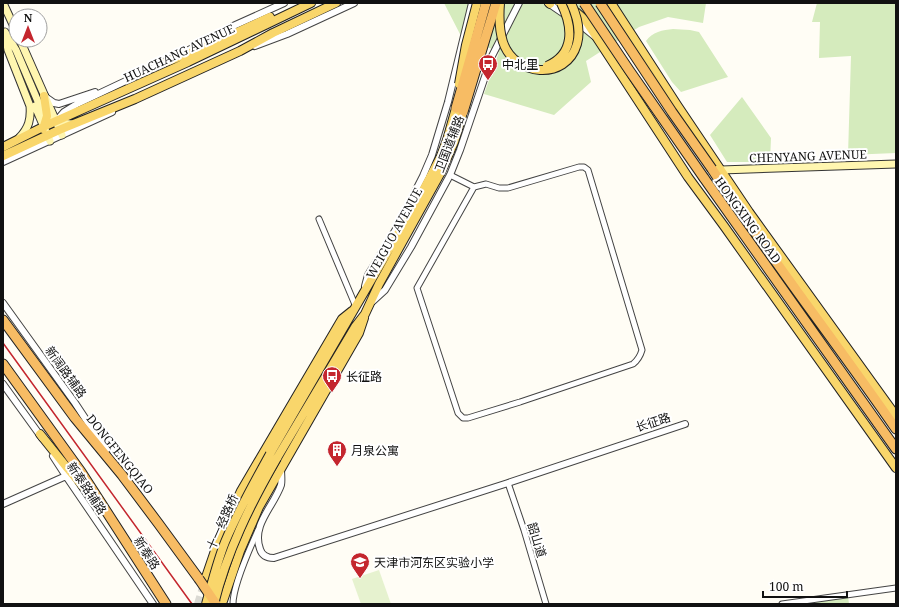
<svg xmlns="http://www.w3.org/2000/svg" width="899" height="607" font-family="'Noto Serif','Noto Sans SC',serif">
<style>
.green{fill:#d5ebbd}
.pitch{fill:#e6f2cf}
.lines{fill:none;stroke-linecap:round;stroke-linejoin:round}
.primary-tunnel{stroke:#dbdad3;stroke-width:8;stroke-dasharray:8 4;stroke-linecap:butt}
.minor-casing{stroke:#444;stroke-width:7}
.tertiary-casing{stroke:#444;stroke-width:8}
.secondary-casing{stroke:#333;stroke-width:9}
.primary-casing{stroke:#222;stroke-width:10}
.trunk-casing{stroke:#222;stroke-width:11}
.minor{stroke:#fff;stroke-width:5}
.tertiary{stroke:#fff;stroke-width:6}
.secondary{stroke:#fff6b0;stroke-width:7}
.primary{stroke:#f9d66b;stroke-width:8}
.trunk{stroke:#f7bc64;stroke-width:9}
.rail{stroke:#c4262e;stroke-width:1.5}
.primary-bridge-casing{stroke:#222;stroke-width:10;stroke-linecap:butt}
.trunk-bridge-casing{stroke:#222;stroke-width:11;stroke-linecap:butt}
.primary-bridge{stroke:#f9d66b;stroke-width:8}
.trunk-bridge{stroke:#f7bc64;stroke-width:9}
.labels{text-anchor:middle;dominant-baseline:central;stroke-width:4;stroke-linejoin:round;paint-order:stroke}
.street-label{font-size:12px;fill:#111;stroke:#fff}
.poi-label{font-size:12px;fill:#111;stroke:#fff;text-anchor:start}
</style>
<rect width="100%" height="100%" fill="#fffdf5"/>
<!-- green -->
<path class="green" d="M444 3H706L703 23 668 17 639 27 586 61 591 82 554 115 484 94 499 52 461 36Z
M817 3H896V153L848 155 851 56 819 58 820 22H812Z
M673 29 690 30 699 32 728 77 681 92 672 82 646 41C652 32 663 30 673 29Z
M742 97 771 138 770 162H727L710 135Z
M848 596 849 604H794Z"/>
<!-- pitch -->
<path class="pitch" d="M379 570 391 604H361L352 579Z"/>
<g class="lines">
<!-- primary-tunnel -->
<path class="primary-tunnel" d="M198 604 205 581"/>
<defs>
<path id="minor" d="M450 175 474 187 417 288 458 413 463 418H468L520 402 633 364C638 360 640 357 642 350L588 170 584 167H579L508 188H499L486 184 474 187
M319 219 356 307
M508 483 524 530 546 604
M233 604C233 585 250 548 258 530
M782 604 896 588"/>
<path id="tertiary" d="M548 3 583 27 594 36
M255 46 287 34 354 3
M187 51 231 27 284 3
M44 96 54 103 59 104 95 92
M57 120 64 112 77 104 168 61
M3 162 112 112
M365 286 368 275 396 229 423 176 432 155 448 102 472 3
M373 301 385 290 411 247 450 175 460 150 492 56 519 3
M3 303 75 403 106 450
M3 384 42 438
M53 456 66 476 153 604
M281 469C281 474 282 481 281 485 274 506 251 525 260 549 262 556 267 558 274 558L508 483 685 424
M3 504 66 476"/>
<path id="secondary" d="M3 3 16 31
M5 32 16 50 42 111 55 121 60 123 72 124
M5 34 8 50 30 106C31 119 29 128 19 138
M20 40 62 135
M35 106 50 141
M721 170 896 164"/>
<path id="primary" d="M549 3 550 4
M560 3 576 12 586 21 688 177 724 226 896 468
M611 3 677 105 749 212 896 416
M166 62 203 48 270 17
M43 129 47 116 44 96
M3 147 45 126 188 62 311 3
M3 156 59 130 135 99 240 51 273 33 336 3
M40 434 68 469 99 506
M270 454 420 196 441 156 447 140 456 108
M277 458 355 327 365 314 379 284 441 172 454 142 463 112
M206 577 219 539 241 491 342 319 352 311
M223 601 240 551 259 507 359 333 364 318"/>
<path id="trunk" d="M712 169C770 258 836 342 896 429
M704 178 896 449
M3 320 75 418 122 475 158 523 199 579
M3 364 81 472 166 604"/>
</defs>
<!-- minor casing -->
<use href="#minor" class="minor-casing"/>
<!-- tertiary casing -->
<use href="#tertiary" class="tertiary-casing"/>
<!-- secondary casing -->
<use href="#secondary" class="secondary-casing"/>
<!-- primary casing -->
<use href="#primary" class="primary-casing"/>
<!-- trunk casing -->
<use href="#trunk" class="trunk-casing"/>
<!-- minor -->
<use href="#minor" class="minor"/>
<!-- tertiary -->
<use href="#tertiary" class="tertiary"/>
<!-- secondary -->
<use href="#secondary" class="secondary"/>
<!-- primary -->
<use href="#primary" class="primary"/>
<!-- trunk -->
<use href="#trunk" class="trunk"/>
<!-- rail -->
<path class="rail" d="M3 343 192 604"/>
<defs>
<path id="primary-bridge" d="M500 3C499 16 499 30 503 42 514 76 566 82 577 44 581 30 577 16 571 3
M547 66C575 54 573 27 561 3
M459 84 466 45 477 3
M206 604C212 583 217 562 225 542 238 511 254 483 270 454
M214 604C227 551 250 505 277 458"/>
<path id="trunk-bridge" d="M584 3 629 70 704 178
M600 3 672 112 712 169
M456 108 486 3
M463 112 496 3
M199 579 216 604"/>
</defs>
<!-- primary-bridge casing -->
<use href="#primary-bridge" class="primary-bridge-casing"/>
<!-- trunk-bridge casing -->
<use href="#trunk-bridge" class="trunk-bridge-casing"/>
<!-- primary-bridge -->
<use href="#primary-bridge" class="primary-bridge"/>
<!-- trunk-bridge -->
<use href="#trunk-bridge" class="trunk-bridge"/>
</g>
<!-- icons -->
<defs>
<symbol id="bus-pin" viewBox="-11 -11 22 30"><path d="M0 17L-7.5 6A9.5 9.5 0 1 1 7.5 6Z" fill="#c4262e" stroke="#fff"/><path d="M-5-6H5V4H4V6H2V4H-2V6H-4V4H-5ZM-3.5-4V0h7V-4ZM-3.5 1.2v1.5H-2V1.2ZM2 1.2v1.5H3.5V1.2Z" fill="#fff"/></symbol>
<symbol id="building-pin" viewBox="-11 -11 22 30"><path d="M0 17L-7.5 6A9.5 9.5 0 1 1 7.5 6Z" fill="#c4262e" stroke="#fff"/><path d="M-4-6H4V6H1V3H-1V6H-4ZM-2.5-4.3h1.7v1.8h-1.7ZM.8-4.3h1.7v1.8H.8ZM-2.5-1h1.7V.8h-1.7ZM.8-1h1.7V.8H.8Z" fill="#fff"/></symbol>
<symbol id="school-pin" viewBox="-11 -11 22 30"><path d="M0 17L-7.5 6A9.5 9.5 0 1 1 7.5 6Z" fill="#c4262e" stroke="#fff"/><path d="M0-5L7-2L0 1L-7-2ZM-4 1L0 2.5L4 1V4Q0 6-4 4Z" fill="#fff"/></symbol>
</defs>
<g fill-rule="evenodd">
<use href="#bus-pin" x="477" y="53" width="22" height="30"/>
<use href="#bus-pin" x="321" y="365" width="22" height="30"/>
<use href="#building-pin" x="326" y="439" width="22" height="30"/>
<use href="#school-pin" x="349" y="551" width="22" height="30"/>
</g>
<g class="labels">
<!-- street labels -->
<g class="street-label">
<text transform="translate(179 53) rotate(-25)">HUACHANG AVENUE</text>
<text transform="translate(449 144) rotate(-69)">卫国道辅路</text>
<text transform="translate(808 156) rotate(-2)">CHENYANG AVENUE</text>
<text transform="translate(748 220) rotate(54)">HONGXING ROAD</text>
<text transform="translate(394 233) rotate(-61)">WEIGUO AVENUE</text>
<text transform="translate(66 372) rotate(54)">新阔路辅路</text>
<text transform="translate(653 422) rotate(-18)">长征路</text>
<text transform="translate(120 454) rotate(51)">DONGFENGQIAO</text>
<text transform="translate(87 488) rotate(56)">新泰路辅路</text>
<text transform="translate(222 522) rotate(-66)">十一经路桥</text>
<text transform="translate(537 540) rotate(73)">韶山道</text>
<text transform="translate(147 553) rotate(57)">新泰路</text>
</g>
<!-- poi labels -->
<g class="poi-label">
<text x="502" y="64">中北里</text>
<text x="346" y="376">长征路</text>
<text x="351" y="450">月泉公寓</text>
<text x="374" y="562">天津市河东区实验小学</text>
</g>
</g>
<!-- border -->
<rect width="899" height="607" fill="none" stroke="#111111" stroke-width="8"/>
<!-- north arrow -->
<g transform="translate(28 28)"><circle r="19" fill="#ffffff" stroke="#a0a0a0"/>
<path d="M0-3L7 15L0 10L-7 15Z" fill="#c4262e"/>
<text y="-6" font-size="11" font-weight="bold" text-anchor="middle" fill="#111111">N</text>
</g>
<!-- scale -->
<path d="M763 591v6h84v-6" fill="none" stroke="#111111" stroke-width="2"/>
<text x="769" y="591" font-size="12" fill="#111111" stroke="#ffffff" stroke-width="3" paint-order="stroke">100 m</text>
</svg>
